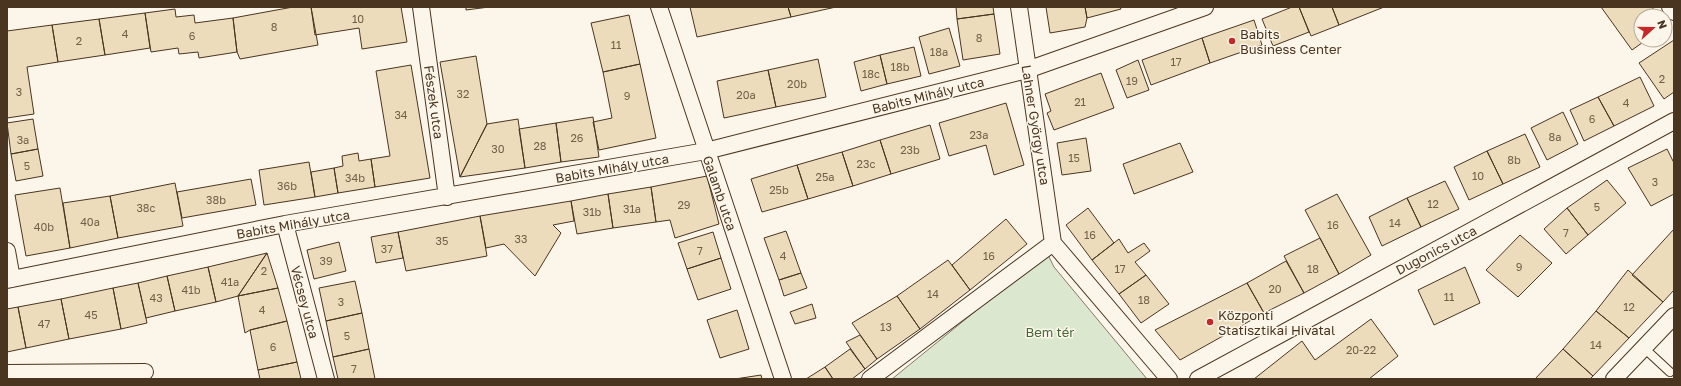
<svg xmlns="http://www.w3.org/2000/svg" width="1681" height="386" font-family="'Golos Text',sans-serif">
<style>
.green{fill:#dce7d0;stroke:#887966}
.building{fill:#ecdcbc;stroke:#4a3520}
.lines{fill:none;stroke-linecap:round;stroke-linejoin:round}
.lane-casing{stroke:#4a3520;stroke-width:10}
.street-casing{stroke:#4a3520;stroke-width:18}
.lane{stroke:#fbf6e9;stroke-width:8}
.street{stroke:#fbf6e9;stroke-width:16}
.poi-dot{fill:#c62828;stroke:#fbf6e9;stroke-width:1.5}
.labels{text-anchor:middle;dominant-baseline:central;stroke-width:3;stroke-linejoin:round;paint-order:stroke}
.number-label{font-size:11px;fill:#725f47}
.poi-label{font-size:13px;fill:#4a3520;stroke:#fbf6e9;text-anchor:start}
.street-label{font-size:13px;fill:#4a3520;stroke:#fbf6e9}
.park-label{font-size:13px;fill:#436837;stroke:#fbf6e9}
</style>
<rect width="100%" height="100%" fill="#fbf6e9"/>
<!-- green -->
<path class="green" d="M1047 253 1054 267 1147 379H892Z"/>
<!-- building -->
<path class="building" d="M293 7H311L318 45 240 59 237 52 233 18Z
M311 7H401L407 42 362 49 359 28 315 35Z
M466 7H489L466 10Z
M690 7H788L791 17 697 37Z
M788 7H836L791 17Z
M956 7H993L994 14 957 19Z
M1046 7H1085L1087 18 1085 27 1050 33Z
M1085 7H1120L1121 9 1087 18Z
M1292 7H1299L1309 32 1273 46 1262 19Z
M1299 7H1332L1339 25 1311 36Z
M1332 7H1384L1339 25Z
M1601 7H1652L1658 16H1641V40H1646L1632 50Z
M175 9 176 17 194 15 195 23 233 18 237 52 199 58 198 52 179 54 178 48 151 52 145 13Z
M145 13 150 48 105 55 99 19Z
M994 14 1000 54 963 60 957 19Z
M629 15 640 64 603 72 591 23Z
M99 19 105 55 58 62 52 25Z
M1254 20 1262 45 1210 63 1202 38Z
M52 25 58 62 27 67 34 114 7 118V31Z
M949 28 960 66 929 74 919 37Z
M1202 38 1210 63 1151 85 1142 60Z
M1674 40V92L1664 99 1639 63Z
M914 47 921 76 887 84 880 55Z
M880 55 887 84 861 91 854 62Z
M476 56 487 124 460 177 440 62Z
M818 59 826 97 776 107 768 70Z
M1138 60 1149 90 1127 98 1116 70Z
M640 64 656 138 599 150 593 122 612 118 603 72Z
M411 65 430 178 375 187 371 159 390 156 376 71Z
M768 70 776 107 724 118 717 81Z
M1101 73 1114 108 1054 130 1047 113 1051 111 1045 94Z
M1640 77 1654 106 1614 126 1598 97Z
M1598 97 1614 126 1584 141 1570 110Z
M1006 103 1024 165 994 175 986 145 949 156 939 123Z
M1563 112 1578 144 1547 160 1531 128Z
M593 117 599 157 561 162 556 123Z
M33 119 38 149 11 154 7 123Z
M518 119 525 168 460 177 487 124Z
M556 123 561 162 525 168 519 129Z
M930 125 940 159 891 174 880 140Z
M1525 134 1540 167 1503 184 1487 151Z
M1086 138 1091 171 1062 175 1057 143Z
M880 140 891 174 853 186 842 152Z
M1180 143 1193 172 1134 194 1123 164Z
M38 149 43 176 16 181 11 154Z
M1667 149 1674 163V194L1651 206 1628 168Z
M1487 151 1503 184 1469 200 1454 167Z
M842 152 853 186 808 199 797 165Z
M358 153 359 161 371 159 375 187 338 193 334 168 343 166 342 156Z
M309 162 315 197 264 205 259 170Z
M797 165 808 199 762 212 751 179Z
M334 168 338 193 315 197 311 172Z
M707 176 719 224 675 238 670 220 656 222 651 187Z
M251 179 256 205 182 218 177 192Z
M1607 180 1626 203 1588 235 1567 208Z
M1445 181 1459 209 1421 227 1407 198Z
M175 183 183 226 118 238 110 196Z
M651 187 656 222 613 228 608 194Z
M60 188 70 248 26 256 15 195Z
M608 194 613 228 577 234 571 201Z
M1337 194 1371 255 1339 274 1305 210Z
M110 196 118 238 70 248 63 203Z
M1407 198 1421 227 1382 246 1369 217Z
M571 201 574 221 553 225 561 233 535 276 504 244 486 248 480 216Z
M1088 208 1114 243 1092 260 1066 225Z
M1567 208 1588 235 1566 254 1544 229Z
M480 216 487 256 406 271 398 232Z
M1006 219 1027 244 970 290 952 265Z
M1674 229V290L1663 302 1632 275Z
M786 231 801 273 779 280 764 238Z
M398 232 403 258 376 263 371 237Z
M713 232 721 258 687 269 678 243Z
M1520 235 1552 263 1518 297 1486 270Z
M1320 238 1339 274 1304 293 1284 256Z
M1119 239 1128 253 1144 243 1150 251 1135 262 1146 275 1119 294 1092 260Z
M339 242 346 271 314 279 307 250Z
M267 253 278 288 238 296Z
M267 253 238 296 216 302 208 267Z
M721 258 731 289 698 300 687 269Z
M948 260 970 290 920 329 897 296Z
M1286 261 1304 293 1264 313 1247 283Z
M208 267 216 302 175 311 167 276Z
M1465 267 1480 303 1434 325 1418 290Z
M1628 270 1663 302 1629 338 1596 311Z
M801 273 807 288 784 296 779 280Z
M1146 275 1169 304 1141 323 1119 294Z
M167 276 175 311 146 318 138 283Z
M355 281 362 313 326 321 319 288Z
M138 283 147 323 121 329 113 288Z
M1247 283 1264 313 1180 360 1155 330Z
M113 288 121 329 69 339 61 299Z
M278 288 287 321 250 330 245 333 238 296Z
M897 296 920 329 877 359 852 323Z
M61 299 69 339 26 348 18 307Z
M812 304 816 318 795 324 790 312Z
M18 307 26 348 7 352V309Z
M737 310 749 349 720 358 707 320Z
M1596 311 1629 338 1593 376 1563 349Z
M362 313 369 349 333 357 326 321Z
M1371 319 1398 356 1369 379H1254L1302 341 1315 360Z
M287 321 297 362 258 370 250 330Z
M860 335 877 359 865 369 846 342Z
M369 349 375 379H338L333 357Z
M850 349 865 369 852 379H833L825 367Z
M1563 349 1593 376 1590 379H1535Z
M297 362 301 379H260L258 370Z
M825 367 833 379H806Z
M761 375 762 379H735Z"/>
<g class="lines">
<defs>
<path id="lane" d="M1644 348 1670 372"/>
<path id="street" d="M421 7 447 197
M659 7 783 379
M1019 7 1053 243
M1670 7 1674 12
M285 224 326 379
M1053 243 1169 379
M7 251 12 279
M7 280 285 224 706 151 1027 70 1205 7
M7 373 145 372
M870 379 1053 243
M1198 379 1674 121
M1614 379 1674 316"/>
</defs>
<!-- lane casing -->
<use href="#lane" class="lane-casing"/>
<!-- street casing -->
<use href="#street" class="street-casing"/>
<!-- lane -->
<use href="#lane" class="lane"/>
<!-- street -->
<use href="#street" class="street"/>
</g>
<!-- markers -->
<g class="poi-dot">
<circle cx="1232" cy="41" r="4"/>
<circle cx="1210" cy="322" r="4"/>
</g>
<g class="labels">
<!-- number labels -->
<g class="number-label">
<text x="358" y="18">10</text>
<text x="274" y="26">8</text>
<text x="125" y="33">4</text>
<text x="192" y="35">6</text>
<text x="979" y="37">8</text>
<text x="79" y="40">2</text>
<text x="616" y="44">11</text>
<text x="939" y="51">18a</text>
<text x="1176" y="61">17</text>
<text x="900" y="66">18b</text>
<text x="871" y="73">18c</text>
<text x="1662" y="78">2</text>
<text x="1132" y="80">19</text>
<text x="797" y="83">20b</text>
<text x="19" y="91">3</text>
<text x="463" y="93">32</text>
<text x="746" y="94">20a</text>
<text x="627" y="95">9</text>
<text x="1080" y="101">21</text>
<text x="1626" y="102">4</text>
<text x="401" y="114">34</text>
<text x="1592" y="118">6</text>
<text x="979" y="134">23a</text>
<text x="1555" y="136">8a</text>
<text x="577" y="137">26</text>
<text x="23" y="139">3a</text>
<text x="540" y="145">28</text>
<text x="498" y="148">30</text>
<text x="910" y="149">23b</text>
<text x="1074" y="157">15</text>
<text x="1514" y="159">8b</text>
<text x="866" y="163">23c</text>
<text x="27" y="165">5</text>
<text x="1478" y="175">10</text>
<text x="825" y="176">25a</text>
<text x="355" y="177">34b</text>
<text x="1655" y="181">3</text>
<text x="287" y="185">36b</text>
<text x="779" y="189">25b</text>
<text x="216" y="199">38b</text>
<text x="1433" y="203">12</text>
<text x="684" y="204">29</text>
<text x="1597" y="206">5</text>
<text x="146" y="207">38c</text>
<text x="632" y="208">31a</text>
<text x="592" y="211">31b</text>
<text x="90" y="221">40a</text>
<text x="1395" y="222">14</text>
<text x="1333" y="224">16</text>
<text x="44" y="226">40b</text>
<text x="1566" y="232">7</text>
<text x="1090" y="234">16</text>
<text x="521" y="238">33</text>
<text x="442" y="240">35</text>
<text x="387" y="248">37</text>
<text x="700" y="250">7</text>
<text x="783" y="255">4</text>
<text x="989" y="255">16</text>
<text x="326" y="260">39</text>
<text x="1519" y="266">9</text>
<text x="1120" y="268">17</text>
<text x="1313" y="268">18</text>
<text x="264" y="270">2</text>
<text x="230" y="281">41a</text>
<text x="1275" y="288">20</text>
<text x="191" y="289">41b</text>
<text x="933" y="293">14</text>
<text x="1449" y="296">11</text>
<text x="156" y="297">43</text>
<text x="1144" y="299">18</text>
<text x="341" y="301">3</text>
<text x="1629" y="306">12</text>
<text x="262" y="309">4</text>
<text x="91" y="314">45</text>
<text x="44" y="323">47</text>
<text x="886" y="326">13</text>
<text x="347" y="335">5</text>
<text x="1596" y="344">14</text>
<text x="273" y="346">6</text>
<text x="1361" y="349">20-22</text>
<text x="354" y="368">7</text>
</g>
<!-- poi labels -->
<g class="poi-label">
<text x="1240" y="34">Babits<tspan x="1240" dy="15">Business Center</tspan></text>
<text x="1218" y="315">Központi<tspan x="1218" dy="15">Statisztikai Hivatal</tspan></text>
</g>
<!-- street labels -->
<g class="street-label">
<text transform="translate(928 95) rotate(-14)">Babits Mihály utca</text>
<text transform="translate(434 102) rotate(82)">Fészek utca</text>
<text transform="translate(1036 125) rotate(81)">Lahner György utca</text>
<text transform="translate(612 168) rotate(-10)">Babits Mihály utca</text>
<text transform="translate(720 193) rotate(71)">Galamb utca</text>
<text transform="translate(293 224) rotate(-10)">Babits Mihály utca</text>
<text transform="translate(1436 250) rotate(-28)">Dugonics utca</text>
<text transform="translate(305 302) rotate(75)">Vécsey utca</text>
</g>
<!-- park labels -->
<g class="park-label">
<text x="1050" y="332">Bem tér</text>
</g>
</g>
<!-- border -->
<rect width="1681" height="386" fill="none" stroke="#4a3520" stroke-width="16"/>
<!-- north arrow -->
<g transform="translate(1653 28) rotate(69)"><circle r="19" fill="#fbf6e9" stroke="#b4a999"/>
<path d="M0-3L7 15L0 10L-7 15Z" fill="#c62828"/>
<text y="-6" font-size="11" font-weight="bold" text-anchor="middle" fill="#4a3520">N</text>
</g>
</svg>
